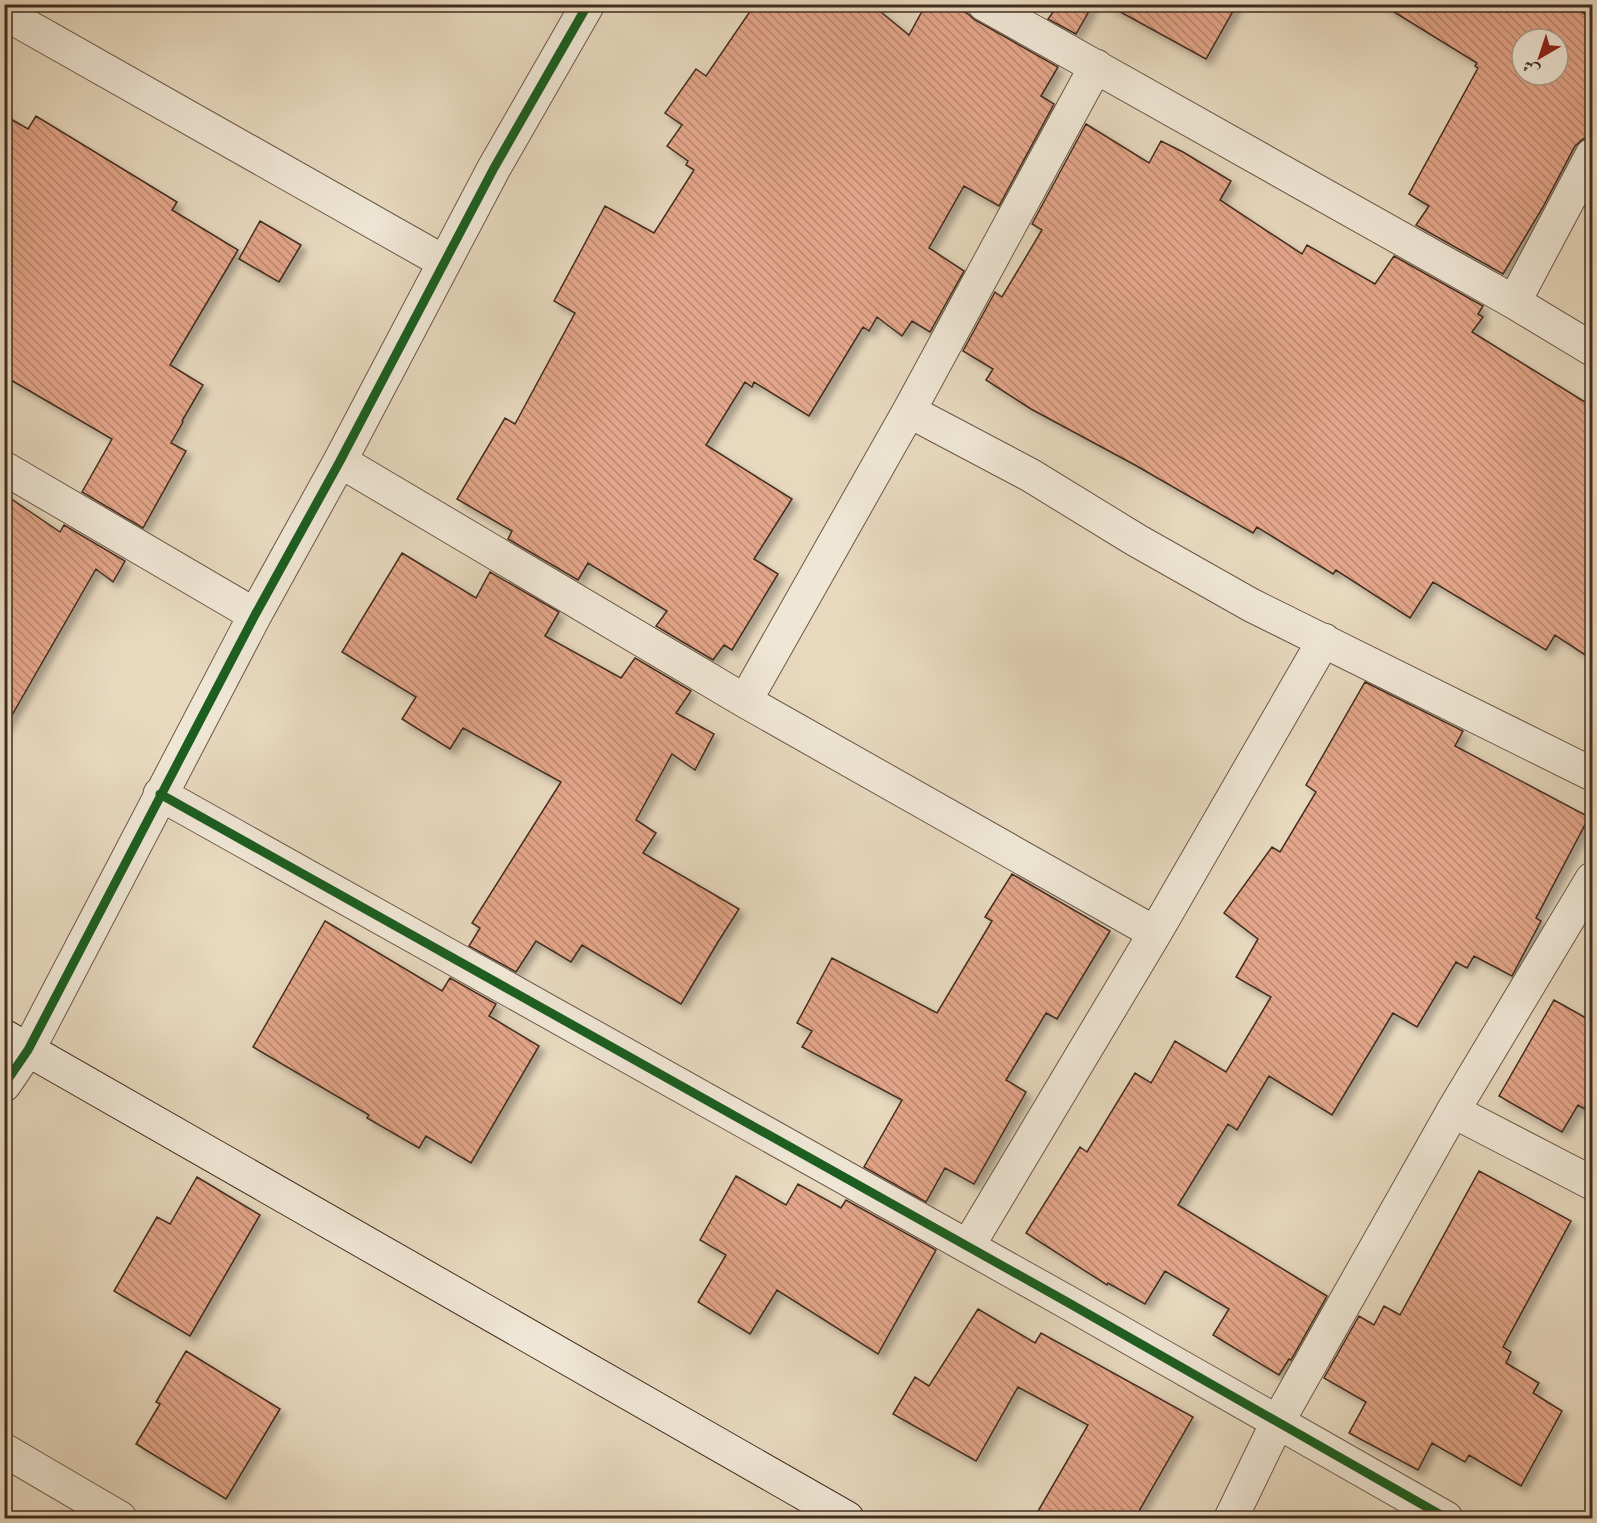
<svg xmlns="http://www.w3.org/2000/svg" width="1597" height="1523" font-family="'IM FELL Double Pica',Amiri,serif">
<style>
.building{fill:url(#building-back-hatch);stroke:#422d1f;stroke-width:1.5;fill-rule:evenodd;filter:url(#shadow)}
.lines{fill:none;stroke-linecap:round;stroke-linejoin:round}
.street-casing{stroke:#6b5847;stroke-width:35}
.secondary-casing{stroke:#422d1f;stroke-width:35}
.street{stroke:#efe6d5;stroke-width:33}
.secondary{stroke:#efe6d5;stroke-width:33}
.cycleway-casing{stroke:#efe6d5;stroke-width:13}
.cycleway{stroke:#1b5e20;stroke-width:9}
</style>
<defs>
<pattern id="building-back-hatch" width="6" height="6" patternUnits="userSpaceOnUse" patternTransform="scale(1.5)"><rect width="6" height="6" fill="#e3a589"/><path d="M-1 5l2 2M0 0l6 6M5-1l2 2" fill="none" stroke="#ba876f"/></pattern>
<filter id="shadow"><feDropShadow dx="5.5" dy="5.5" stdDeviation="3" flood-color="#0004"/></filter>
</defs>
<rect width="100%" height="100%" fill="#e7d8be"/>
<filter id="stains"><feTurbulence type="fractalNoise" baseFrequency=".00333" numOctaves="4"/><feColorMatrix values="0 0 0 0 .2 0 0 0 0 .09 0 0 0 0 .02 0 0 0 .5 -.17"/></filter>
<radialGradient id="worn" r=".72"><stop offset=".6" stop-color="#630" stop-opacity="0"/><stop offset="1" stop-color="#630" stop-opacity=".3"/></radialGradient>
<!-- building -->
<path class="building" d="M755 4H871L909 35 926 4H952L968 14 975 20 1058 67 1041 96 1054 104 999 206 964 186 929 248 964 271 930 332 912 321 902 336 877 317 869 331 863 327 809 416 754 382 752 387 745 382 706 445 792 499 754 559 778 574 732 650 724 645 713 660 656 626 667 611 588 563 578 580 508 539 512 531 457 499 505 418 515 424 575 313 554 301 605 206 654 233 694 170 686 165 688 161 667 146 682 125 665 113 696 69 706 76Z
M1059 4H1093L1076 34 1048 19Z
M1106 4H1237L1206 59Z
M1381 4H1568L1593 19V136L1583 139 1575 146 1543 207 1503 274 1416 225 1429 206 1409 194 1478 68 1475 66 1477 63ZM1522 39H1558V75H1522Z
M4 115 28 129 36 116 177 202 172 210 238 250 170 365 203 385 182 421 183 422 171 443 186 451 143 528 82 492 112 439 4 376Z
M1086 124 1149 163 1161 141 1183 152 1231 181 1220 200 1302 254 1307 245 1375 284 1394 256 1483 306 1478 314 1483 317 1472 332 1593 407V660L1555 635 1546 650 1433 582 1410 618 1336 570 1333 574 1257 527 1253 533 1135 465 1031 409 986 380 993 369 963 351 995 292 1002 297 1042 230 1032 224Z
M260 221 301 245 279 282 239 259Z
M4 494 60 532 64 525 125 561 113 582 96 569 4 729Z
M402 553 476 598 490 572 559 612 545 636 621 678 635 658 691 691 676 713 714 734 695 770 672 754 636 820 656 833 643 853 739 909 718 942 681 1004 582 945 571 962 536 941 516 972 469 946 480 928 472 923 561 782 463 728 450 749 402 719 416 697 342 652Z
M1365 682 1463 731 1455 746 1589 817 1536 918 1541 921 1512 976 1474 956 1467 968 1456 962 1417 1027 1393 1013 1332 1115 1269 1076 1237 1130 1228 1124 1178 1205 1327 1296 1291 1360 1289 1359 1279 1375 1213 1335 1229 1309 1165 1271 1145 1304 1108 1283 1107 1285 1026 1233 1080 1147 1087 1152 1135 1073 1151 1083 1175 1041 1226 1072 1271 997 1236 977 1258 939 1224 913 1272 847 1280 852 1316 792 1306 785Z
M1012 874 1110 931 1057 1019 1046 1013 1006 1080 1026 1092 974 1184 945 1168 926 1202 864 1167 902 1100 802 1047 812 1031 797 1023 832 958 937 1013 992 921 985 917Z
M325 921 442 991 450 978 496 1004 489 1016 539 1046 471 1163 426 1136 419 1148 367 1118 369 1115 253 1047Z
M1554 1000 1593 1022V1114L1578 1105 1562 1132 1499 1096Z
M1479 1171 1571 1221 1503 1347 1511 1352 1506 1363 1539 1383 1533 1393 1562 1411 1521 1486 1469 1455 1465 1462 1432 1443 1418 1470 1349 1433 1366 1402 1324 1378 1359 1316 1374 1325 1384 1306 1400 1315Z
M736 1176 786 1205 798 1184 841 1208 846 1200 936 1250 878 1354 777 1290 750 1334 698 1302 726 1255 700 1240Z
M197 1177 260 1215 190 1336 114 1291 157 1217 170 1224Z
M978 1309 1035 1343 1041 1333 1193 1417 1135 1518H1034L1088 1425 1018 1387 976 1461 893 1414 915 1377 929 1386Z
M186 1351 280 1409 226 1499 136 1444 160 1404 156 1402Z"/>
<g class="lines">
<defs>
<path id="street" d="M984 4 1514 302 1592 349
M4 13 444 262
M1514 302 1592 155
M909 411 1030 475 1136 540 1251 605 1592 774
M340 461 745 701 1155 933
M4 468 255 615
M745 701 909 411 1096 66
M160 794 1067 1302 1446 1518
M4 1085 28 1050 255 615 340 461 494 168 588 4
M1453 1111 1592 1183
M968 1246 1155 933 1324 640
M4 1450 120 1518
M1231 1518 1277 1423 1453 1111 1592 879"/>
<path id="secondary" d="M4 1036 847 1518"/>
</defs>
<!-- street casing -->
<use href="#street" class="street-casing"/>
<!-- secondary casing -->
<use href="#secondary" class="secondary-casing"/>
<!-- street -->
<use href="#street" class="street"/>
<!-- secondary -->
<use href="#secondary" class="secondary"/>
<defs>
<path id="cycleway" d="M160 794 1067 1302 1446 1518
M4 1085 28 1050 255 615 340 461 494 168 588 4"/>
</defs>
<!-- cycleway casing -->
<use href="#cycleway" class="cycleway-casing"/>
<!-- cycleway -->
<use href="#cycleway" class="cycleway"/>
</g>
<!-- margin -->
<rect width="1597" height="1523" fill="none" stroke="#e7d8be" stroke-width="24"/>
<rect x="6" y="6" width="1585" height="1511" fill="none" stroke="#422d1f" stroke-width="3"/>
<rect x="12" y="12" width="1573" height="1499" fill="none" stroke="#422d1f" stroke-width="1.5"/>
<!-- north arrow -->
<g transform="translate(1540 57) rotate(219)"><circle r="28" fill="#efe6d5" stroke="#aa9c8c" stroke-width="1.5"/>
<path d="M0-4.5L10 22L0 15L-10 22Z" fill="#8f2418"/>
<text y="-9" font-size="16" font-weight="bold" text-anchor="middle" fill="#422d1f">ش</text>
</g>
<rect width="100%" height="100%" filter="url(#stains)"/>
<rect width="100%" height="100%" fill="url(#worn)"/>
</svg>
